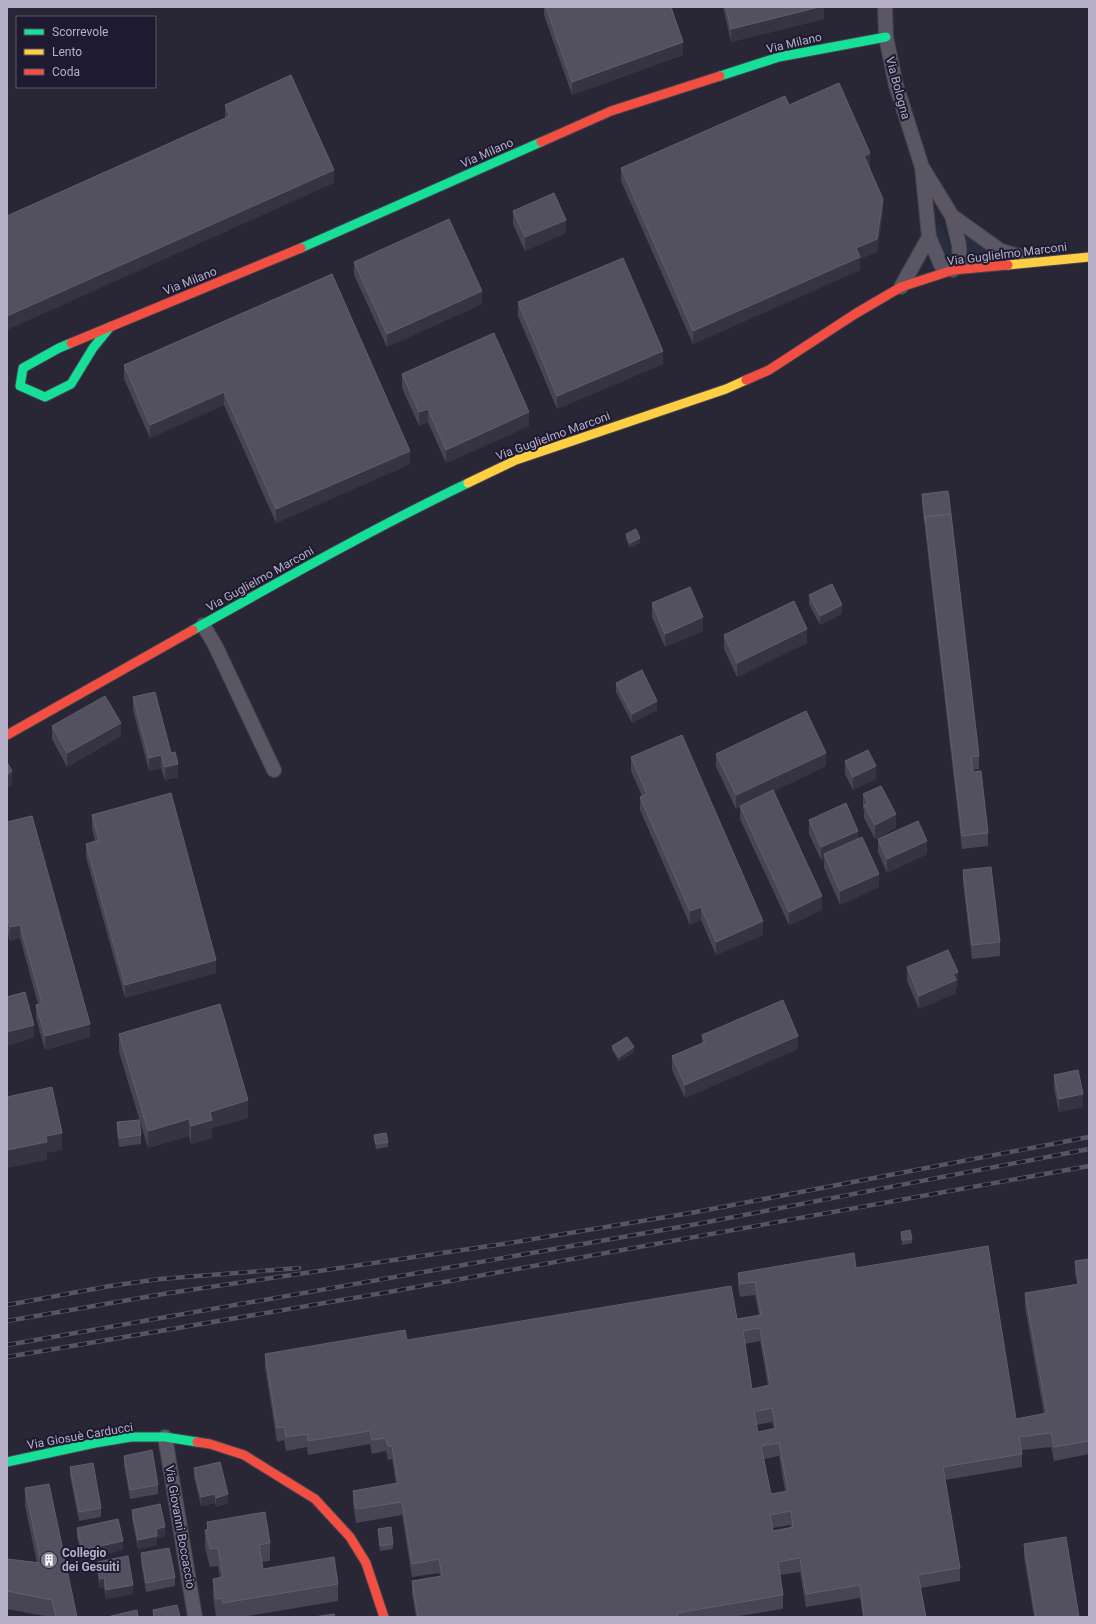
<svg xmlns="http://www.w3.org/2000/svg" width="1096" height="1624" font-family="Roboto,sans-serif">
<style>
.green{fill:#272e40}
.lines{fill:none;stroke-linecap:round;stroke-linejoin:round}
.street-casing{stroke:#43414d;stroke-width:16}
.fast-casing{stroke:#44414f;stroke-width:11}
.slow-casing{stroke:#44414f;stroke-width:11}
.jam-casing{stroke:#44414f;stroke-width:11}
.street{stroke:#5a5664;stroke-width:14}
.fast{stroke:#16e098;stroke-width:9}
.slow{stroke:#ffcf43;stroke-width:9}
.jam{stroke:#f24e42;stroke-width:9}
.rail-casing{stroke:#585561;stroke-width:4.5}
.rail{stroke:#1e1a30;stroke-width:3;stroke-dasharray:9;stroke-linecap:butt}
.wall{fill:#474454;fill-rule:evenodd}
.shaded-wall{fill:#363342}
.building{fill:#535060;stroke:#625e70;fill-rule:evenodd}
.labels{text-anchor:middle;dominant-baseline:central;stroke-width:4;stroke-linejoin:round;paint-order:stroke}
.street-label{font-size:12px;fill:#b5afc8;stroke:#1e1a30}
.poi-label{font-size:12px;font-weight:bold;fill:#b5afc8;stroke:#1e1a30;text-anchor:start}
</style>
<rect width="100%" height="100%" fill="#292635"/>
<!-- green -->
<path class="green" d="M940 224C948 234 951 246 952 259L947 262 937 240 935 226Z
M962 229 974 241 1002 256 966 262Z"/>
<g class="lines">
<defs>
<path id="street" d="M885 7 886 37 896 85 922 167 929 237 941 265 953 270 960 264 959 245 952 216 922 167
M952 216 1001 251 1030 259
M901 287 929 237
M203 625 215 645 274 770
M165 1437 195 1617"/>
<path id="fast" d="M720 76 779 57 886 37
M301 248 541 142
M71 343 59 348 23 368 20 386 45 397 71 384 93 348 110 327
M193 630C284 579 374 528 468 483
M7 1462 95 1443 131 1437H165L197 1442"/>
<path id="slow" d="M1008 265 1089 257
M468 483 516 460 726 389 746 380"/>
<path id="jam" d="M541 142 611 111 720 76
M71 343 301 248
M746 380 769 370 855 314 901 287 953 270 1008 265
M7 735 193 630
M197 1442 210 1444 244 1455 315 1499 350 1537 366 1563 384 1617"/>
</defs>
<!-- street casing -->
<use href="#street" class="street-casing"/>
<!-- fast casing -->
<use href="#fast" class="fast-casing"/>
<!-- slow casing -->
<use href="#slow" class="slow-casing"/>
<!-- jam casing -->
<use href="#jam" class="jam-casing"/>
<!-- street -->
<use href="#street" class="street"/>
<!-- fast -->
<use href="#fast" class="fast"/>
<!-- slow -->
<use href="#slow" class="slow"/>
<!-- jam -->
<use href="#jam" class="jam"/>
<defs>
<path id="rail" d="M7 1305 110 1286 160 1279 299 1268
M7 1321 169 1293 503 1244 696 1212 1089 1137
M7 1345 697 1224 1089 1149
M7 1357 383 1293 1089 1166"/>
</defs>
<!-- rail casing -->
<use href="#rail" class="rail-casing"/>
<!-- rail -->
<use href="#rail" class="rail"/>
</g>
<!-- wall -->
<path class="wall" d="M544 7H671L683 55 572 95 544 15Z
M723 7H824V19L731 42Z
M225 105 334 183 225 118Z
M789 105 870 167H869L883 212 877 252 860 259V270L693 344 621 181V168Z
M513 211 566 233 525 251 513 224Z
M354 262 482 304 387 347 354 275Z
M332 274 410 464 276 523 224 405 150 438 124 379V365Z
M518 302 663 364 557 409 518 316Z
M402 374 529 426 446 463 428 422 419 426 402 388Z
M922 494 979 756V769L973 770 988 833V846L962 849 922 503Z
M626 534 640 543 630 548 626 539Z
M809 595 842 614 820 625 809 604Z
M652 603 703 631 665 647 652 617Z
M724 635 807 643 737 677 724 649Z
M616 683 657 710 632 723 616 692Z
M133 697 171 753 178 777 165 780 161 768 149 771 133 710Z
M52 726 121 736 67 767 52 739Z
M716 754 826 766 774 791 822 910 789 925 740 819V806L736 809 716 767Z
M631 757 763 935 716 955 701 920 690 925 640 810V797L642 796 631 771Z
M845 761 876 779 853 790 845 774Z
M863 794 896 828 875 839 864 818V810L863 808Z
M92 815 216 973 125 998 86 857V844L95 841 92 828Z
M809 820 858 839 879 887 840 905 824 868V859L821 860 809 834Z
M7 822 90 1037 45 1050 36 1018V1005L38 1004 20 938 10 941 7 929Z
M878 839 927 854 887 873 878 852Z
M963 870 1000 942V956L972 959 963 883Z
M907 967 958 985 956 986V993L919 1009 907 981Z
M119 1034 248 1118 212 1128V1138L191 1144 189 1136 148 1148 119 1052Z
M702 1035 798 1049 685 1098 672 1070V1056L702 1043Z
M612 1046 634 1052 619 1061 612 1050Z
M1054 1075 1083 1107 1059 1112 1054 1089Z
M117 1122 141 1135V1144L119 1147 117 1131Z
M374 1135 388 1142V1147L376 1149 374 1140Z
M901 1232 912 1239V1243L902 1245Z
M1089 1259V1454L1054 1461 1051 1447 1022 1450V1467L945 1480 960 1568V1581L921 1588 926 1617H863L860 1598 806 1607 800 1572 780 1575 783 1595V1609L733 1617H416L412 1594V1581L440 1576 439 1573 412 1577 402 1515 356 1523 353 1504V1491L396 1483 392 1459 388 1460 386 1451 372 1454 370 1444 308 1455 307 1447 286 1451 284 1440 277 1442 265 1367V1354L407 1340 737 1319 759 1315 755 1295 740 1297 738 1286V1273L856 1268 1016 1419 1044 1414 1025 1307V1293L1077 1284 1075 1274V1261ZM760 1341 768 1386 752 1389 745 1344ZM772 1422 774 1429 758 1432 757 1425ZM779 1456 785 1491 771 1494 764 1459ZM791 1525V1528L773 1531 772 1528Z
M124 1456 158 1485V1494L130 1499 124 1465Z
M70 1467 101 1508V1517L79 1521 70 1476Z
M194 1468 228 1503 216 1507 215 1503 201 1506 194 1477Z
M25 1488 77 1617H50L7 1609V1559L37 1563 25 1506Z
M132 1510 165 1536 157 1538V1545L138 1549 132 1519Z
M207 1522 270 1543V1561L261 1562 263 1569 338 1584V1601L242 1617H222V1616L216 1617 213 1597V1579L220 1578 218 1566 210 1567 205 1548V1530H207Z
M77 1528 123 1550 82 1559 77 1537Z
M378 1529 393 1544V1549L380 1551Z
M1024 1544 1079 1617H1034L1024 1557Z
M141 1553 175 1577V1586L146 1592 141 1562Z
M97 1562 133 1594 106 1599 104 1587 100 1588 97 1571Z"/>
<!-- shaded-wall -->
<path class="shaded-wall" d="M819 7H824V19L731 42V29Z
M683 42V55L572 95V82Z
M870 153V167L864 169V156Z
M334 170V183L7 330V316Z
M883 199V212L877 252 860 259V270L693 344V331L856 248Z
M566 220V233L525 251V237Z
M482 291V304L387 347V334Z
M663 351V364L557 409V396Z
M224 392V405L150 438V425Z
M428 409V422L419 426V412Z
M529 412V426L446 463V450Z
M410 451V464L276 523V509Z
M640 538V543L630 548V543Z
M842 605V614L820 625V616Z
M703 617V631L665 647V634Z
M807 629V643L737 677V663Z
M657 701V710L632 723V714Z
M121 723V736L67 767V753Z
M826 753V766L736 809V795Z
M161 755V768L149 771V758Z
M178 764V777L165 780V767Z
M876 766V779L853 790V777Z
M12 771V785L7 788V775Z
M896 814V828L875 839V825Z
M858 831V844L824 854V859L821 860V847Z
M927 841V854L887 873V859Z
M879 874V887L840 905V891Z
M822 896V910L789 925V912Z
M701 907V920L690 925V911Z
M763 921V935L716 955V942Z
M20 925V938L10 941V927Z
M216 960V973L125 998V985Z
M958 972V985L956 986V993L919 1009V996L953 974Z
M90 1024V1037L45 1050V1036Z
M34 1025V1038L7 1046V1032Z
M798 1036V1049L685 1098V1085Z
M634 1047V1052L619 1061V1057Z
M1083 1094V1107L1059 1112V1099Z
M248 1100V1118L212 1128V1138L191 1144V1126L210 1112Z
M189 1119V1136L148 1148V1131Z
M62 1133V1150L47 1153V1160L7 1168V1150L46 1136Z
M215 1494V1503L201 1506V1497Z
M228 1494V1503L216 1507V1498Z
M165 1527V1536L157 1538V1545L138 1549V1540L156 1529Z
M123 1541V1550L82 1559V1550Z
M104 1578V1587L100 1588V1579Z
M133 1585V1594L106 1599V1590Z"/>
<!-- building -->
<path class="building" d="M546 7H671L683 42 572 82Z
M726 7H819L731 29Z
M291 75 334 170 7 316V216L230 116 225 105Z
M839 83 870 153 864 156 883 199 877 239 856 248 860 257 693 331 621 168 785 96 789 105Z
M554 193 566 220 525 237 513 211Z
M449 219 482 291 387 334 354 262Z
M623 258 663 351 557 396 518 302Z
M332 274 410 451 276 509 224 392 150 425 124 365Z
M494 333 529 412 446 450 428 409 419 412 402 374Z
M948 491 951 514 925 517V521L922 494Z
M951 514 979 756 971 757 973 772 981 771 988 833 962 836 925 517Z
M636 529 640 538 630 543 626 534Z
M832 584 842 605 820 616 809 595Z
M690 587 703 617 665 634 652 603Z
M794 601 807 629 737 663 724 635Z
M642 670 657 701 632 714 616 683Z
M155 692 171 753 175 752 178 764 165 767 161 755 149 758 133 697Z
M105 696 121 723 67 753 52 726Z
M806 711 826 753 736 795 716 754Z
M682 735 763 921 716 942 701 907 690 911 640 797 647 794 631 757Z
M868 750 876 766 853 777 845 761Z
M7 762 12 771 7 775Z
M881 786 896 814 875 825 864 805 868 803 863 794Z
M773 790 822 896 789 912 740 806Z
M171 793 216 960 125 985 86 844 99 840 92 815Z
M846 803 858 831 821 847 809 820Z
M32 816 90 1024 45 1036 36 1005 42 1003 20 925 10 927 7 916V822Z
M918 821 927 841 887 859 878 839Z
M862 837 879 874 840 891 824 854Z
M991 867 1000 942 972 945 963 870Z
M948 950 958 972 953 974 956 980 919 996 907 967Z
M25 992 34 1025 7 1032V997Z
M783 1000 798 1036 685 1085 672 1056 705 1042 702 1035Z
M220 1004 248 1100 210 1112 212 1120 191 1126 189 1119 148 1131 119 1034Z
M627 1037 634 1047 619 1057 612 1046Z
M1078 1070 1083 1094 1059 1099 1054 1075Z
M52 1087 62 1133 46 1136 47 1142 7 1150V1097Z
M139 1120 141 1135 119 1138 117 1122Z
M386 1133 388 1142 376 1144 374 1135Z
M910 1230 912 1239 902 1240 901 1232Z
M988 1246 1016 1419 1047 1413 1025 1293 1079 1284 1075 1261 1089 1259V1441L1054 1447 1051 1433 1019 1437 1022 1454 943 1467 960 1568 918 1575 926 1617H864L860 1585 806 1594 800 1558 778 1562 783 1595 677 1613 678 1617H418L412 1581 442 1576 439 1559 412 1564 402 1502 356 1509 353 1491 398 1483 392 1446H388L386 1438 372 1440 370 1431 308 1441 307 1434 286 1437 284 1427 277 1428 265 1354 405 1330 407 1340 731 1286 737 1319 761 1315 755 1282 740 1284 738 1273 854 1253 856 1268ZM760 1328 770 1385 752 1389 743 1331ZM772 1408 776 1428 758 1432 754 1412ZM779 1443 788 1491 771 1494 761 1446ZM791 1511 793 1527 773 1531 770 1515Z
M152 1450 158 1485 130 1490 124 1456Z
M220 1462 228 1494 216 1498 215 1494 201 1497 194 1468Z
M93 1463 101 1508 79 1512 70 1467Z
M49 1484 77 1617H56L52 1600 7 1591V1559L41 1563 25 1488Z
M160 1504 165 1527 156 1529 157 1536 138 1540 132 1510Z
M265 1512 270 1543 259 1545 263 1569 334 1557 338 1584 223 1603 222 1598 216 1599 213 1579 223 1577 218 1548 210 1549 205 1530H208L207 1522Z
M118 1519 123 1541 82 1550 77 1528Z
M391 1527 393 1544 380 1546 378 1529Z
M1066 1537 1079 1617H1036L1024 1544Z
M169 1548 175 1577 146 1583 141 1553Z
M128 1556 133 1585 106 1590 104 1578 100 1579 97 1562Z
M177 1605 180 1617H154L153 1610Z
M137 1610 138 1617H111V1616Z
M334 1614 335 1617H314Z"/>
<!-- icons -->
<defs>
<symbol id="building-disc" viewBox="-11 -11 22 22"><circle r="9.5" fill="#847f95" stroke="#1e1a30"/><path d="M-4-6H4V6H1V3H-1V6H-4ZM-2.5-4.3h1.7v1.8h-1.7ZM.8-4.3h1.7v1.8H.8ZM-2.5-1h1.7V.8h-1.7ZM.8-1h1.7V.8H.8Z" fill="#fff"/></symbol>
</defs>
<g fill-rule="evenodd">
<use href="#building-disc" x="39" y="1550" width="20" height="20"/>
</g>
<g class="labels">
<!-- street labels -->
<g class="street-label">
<text transform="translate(794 43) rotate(-13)">Via Milano</text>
<text transform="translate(898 88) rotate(75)">Via Bologna</text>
<text transform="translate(487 153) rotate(-24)">Via Milano</text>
<text transform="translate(1007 254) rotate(-7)">Via Guglielmo Marconi</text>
<text transform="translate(190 281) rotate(-22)">Via Milano</text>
<text transform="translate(553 436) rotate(-20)">Via Guglielmo Marconi</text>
<text transform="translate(260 579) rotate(-29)">Via Guglielmo Marconi</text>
<text transform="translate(80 1436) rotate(-10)">Via Giosuè Carducci</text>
<text transform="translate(180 1527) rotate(80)">Via Giovanni Boccaccio</text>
</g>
<!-- poi labels -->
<g class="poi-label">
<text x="62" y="1553">Collegio<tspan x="62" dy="14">dei Gesuiti</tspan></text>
</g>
</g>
<!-- border -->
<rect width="1096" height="1624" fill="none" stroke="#b5afc8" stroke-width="16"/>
<!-- legend -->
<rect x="16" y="16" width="140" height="72" fill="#1e1a30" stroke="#5a566d"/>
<rect x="24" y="29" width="20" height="6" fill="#16e098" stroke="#5a566d"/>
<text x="52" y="36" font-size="12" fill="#b5afc8">Scorrevole</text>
<rect x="24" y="49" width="20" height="6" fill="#ffcf43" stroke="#5a566d"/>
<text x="52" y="56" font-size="12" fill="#b5afc8">Lento</text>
<rect x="24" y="69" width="20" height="6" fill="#f24e42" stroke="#5a566d"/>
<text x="52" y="76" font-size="12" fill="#b5afc8">Coda</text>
</svg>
